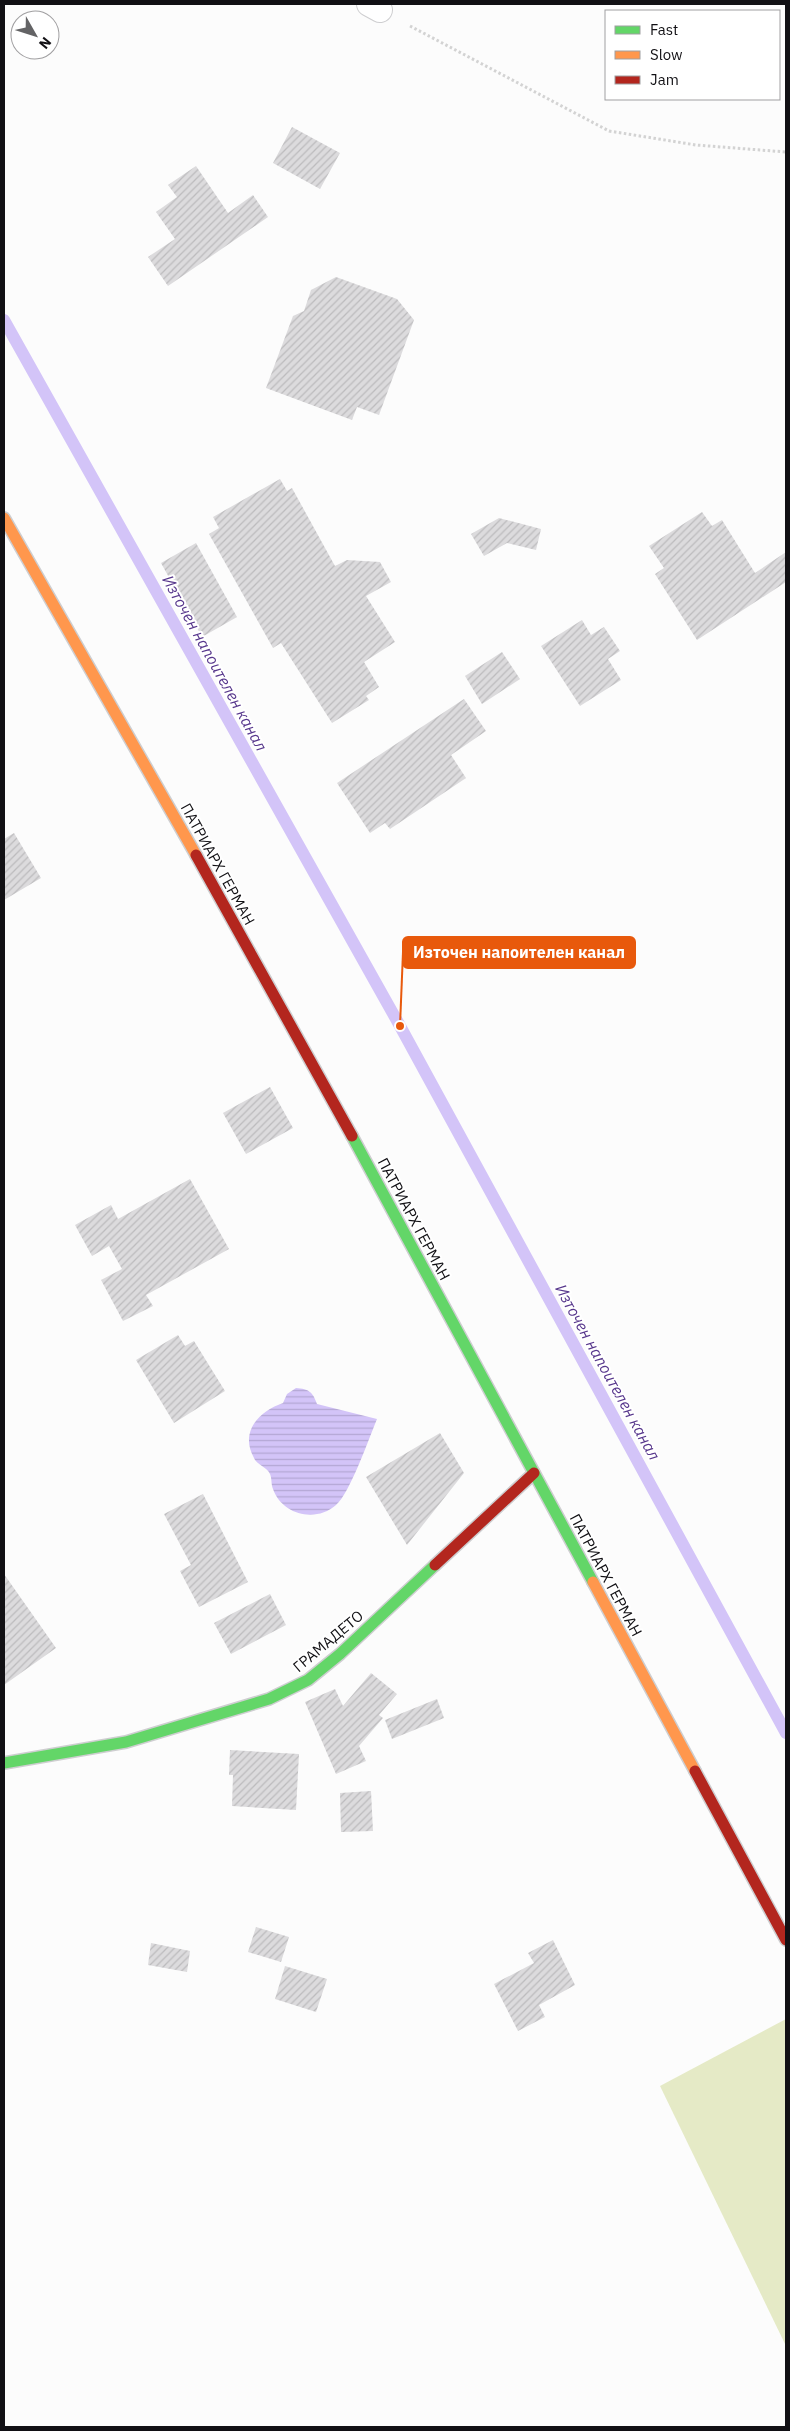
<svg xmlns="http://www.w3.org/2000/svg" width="790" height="2431" font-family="'IBM Plex Sans',sans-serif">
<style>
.green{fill:#e5eac6}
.water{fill:url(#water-rules)}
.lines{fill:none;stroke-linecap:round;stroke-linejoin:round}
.stream{stroke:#d3c4f8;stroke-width:12}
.building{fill:url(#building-hatch)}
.lane-casing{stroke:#ceced0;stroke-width:26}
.fast-casing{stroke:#ceced0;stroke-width:14}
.slow-casing{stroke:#ceced0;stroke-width:14}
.jam-casing{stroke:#ceced0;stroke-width:14}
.path{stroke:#d3d3d3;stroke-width:3;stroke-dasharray:2.5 2.5;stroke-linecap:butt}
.lane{stroke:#fff;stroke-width:24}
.fast{stroke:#63d668;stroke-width:11}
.slow{stroke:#ff974d;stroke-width:11}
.jam{stroke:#b3261e;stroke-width:11}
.labels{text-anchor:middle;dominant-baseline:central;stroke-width:4;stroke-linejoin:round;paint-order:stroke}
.street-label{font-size:15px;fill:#111014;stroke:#fff}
.water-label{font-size:16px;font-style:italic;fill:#57378c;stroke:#fff}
.leader{fill:none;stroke:#e8590c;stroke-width:2}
.callout-dot{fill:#e8590c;stroke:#fff;stroke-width:2}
.callout{fill:#e8590c;stroke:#e8590c;stroke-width:2}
.callout-label{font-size:16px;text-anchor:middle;font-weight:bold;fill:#fff}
</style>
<defs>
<pattern id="water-rules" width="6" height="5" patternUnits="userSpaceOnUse" patternTransform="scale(1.25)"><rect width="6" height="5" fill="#d3c4f8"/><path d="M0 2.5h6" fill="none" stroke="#b4a7d4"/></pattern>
<pattern id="building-hatch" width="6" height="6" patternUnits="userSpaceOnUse" patternTransform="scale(1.25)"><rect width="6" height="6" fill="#dcdbdd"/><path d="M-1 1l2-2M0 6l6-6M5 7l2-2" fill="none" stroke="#bcbbbd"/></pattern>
</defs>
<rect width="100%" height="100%" fill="#fcfcfc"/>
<!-- green -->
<path class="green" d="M786 2019V2346L660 2086Z"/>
<!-- water -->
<path class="water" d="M296 1388C309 1389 313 1392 317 1404L377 1419C369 1438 350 1493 336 1505 316 1523 282 1515 273 1489 271 1485 272 1478 270 1474 267 1467 257 1465 254 1458 239 1431 260 1411 283 1403L287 1394Z"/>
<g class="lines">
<!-- stream -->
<path class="stream" d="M4 320 400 1026 786 1733"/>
</g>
<!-- building -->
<path class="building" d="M292 127 340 153 320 189 273 163Z
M196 166 228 213 253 195 268 217 168 286 148 257 175 239 156 212 177 197 168 185Z
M336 277 397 299 414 320 379 415 357 407 352 420 266 388 293 316 304 311 311 290Z
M280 479 287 491 292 488 335 566 347 560 380 562 391 582 366 596 395 642 364 662 379 687 366 696 369 700 332 723 281 643 273 648 209 534 219 528 213 517Z
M702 512 712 526 722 520 755 573 786 552V582L697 640 655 574 664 568 649 546Z
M499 518 541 529 536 550 507 543 484 556 471 534Z
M196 543 237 617 202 637 161 563Z
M582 620 591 635 604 627 620 651 608 659 621 680 580 706 541 646Z
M502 652 520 679 482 704 465 676Z
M464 699 486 731 451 755 466 778 390 829 385 823 370 833 337 783Z
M14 833 41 878 4 900V839Z
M270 1087 293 1128 246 1154 223 1113Z
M190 1179 229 1249 146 1295 153 1306 123 1321 101 1280 122 1269 109 1246 92 1256 75 1225 111 1205 118 1219Z
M178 1335 185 1346 194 1341 225 1391 174 1423 136 1360Z
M440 1433 464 1473 407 1545 366 1477Z
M203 1494 248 1582 199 1607 180 1571 191 1565 164 1514Z
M4 1574 56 1648 4 1685Z
M270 1594 286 1625 231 1654 214 1623Z
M371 1673 397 1694 379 1715 383 1718 359 1746 366 1761 336 1774 305 1702 335 1689 343 1706Z
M437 1699 444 1718 392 1739 385 1720Z
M230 1750 299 1754 296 1810 232 1806 233 1775H229Z
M371 1791 373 1831 341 1832 340 1793Z
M256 1927 289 1937 281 1962 248 1952Z
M553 1940 575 1985 539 2005 545 2017 518 2031 494 1984 534 1963 528 1953Z
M151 1943 190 1951 187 1972 148 1965Z
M285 1966 327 1979 316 2012 275 1999Z"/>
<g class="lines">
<defs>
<path id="lane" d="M369 4 380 10"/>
<path id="fast" d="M352 1136 593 1582
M4 1763 126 1742 269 1699 308 1680 340 1654 435 1565"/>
<path id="slow" d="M4 518 196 855
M593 1582 695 1771"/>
<path id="jam" d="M196 855 352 1136
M435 1565 534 1473
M695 1771 786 1940"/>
</defs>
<!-- lane casing -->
<use href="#lane" class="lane-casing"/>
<!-- fast casing -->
<use href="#fast" class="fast-casing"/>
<!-- slow casing -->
<use href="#slow" class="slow-casing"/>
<!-- jam casing -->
<use href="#jam" class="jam-casing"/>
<!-- path -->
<path class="path" d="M410 26 609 131 696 145 786 152"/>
<!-- lane -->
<use href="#lane" class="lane"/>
<!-- fast -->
<use href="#fast" class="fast"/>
<!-- slow -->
<use href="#slow" class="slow"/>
<!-- jam -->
<use href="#jam" class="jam"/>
</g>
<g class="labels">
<!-- street labels -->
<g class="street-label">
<text transform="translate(218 864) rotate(61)">ПАТРИАРХ ГЕРМАН</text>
<text transform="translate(414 1219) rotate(62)">ПАТРИАРХ ГЕРМАН</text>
<text transform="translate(606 1575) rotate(62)">ПАТРИАРХ ГЕРМАН</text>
<text transform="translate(328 1641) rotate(-40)">ГРАМАДЕТО</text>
</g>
<!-- water labels -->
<g class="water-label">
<text transform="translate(215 663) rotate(61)">Източен напоителен канал</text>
<text transform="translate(608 1372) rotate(61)">Източен напоителен канал</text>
</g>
</g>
<!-- callouts -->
<path class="leader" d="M400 1026L403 952"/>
<circle class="callout-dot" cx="400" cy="1026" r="5"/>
<rect class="callout" x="403" y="937" width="232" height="31" rx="5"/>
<g class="callout-label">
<text x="519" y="958">Източен напоителен канал</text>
</g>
<!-- border -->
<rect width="790" height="2431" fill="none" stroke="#111014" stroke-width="10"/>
<!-- legend -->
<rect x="605" y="10" width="175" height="90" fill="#ffffff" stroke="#a09fa1"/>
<rect x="615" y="26" width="25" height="8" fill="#63d668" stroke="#a09fa1"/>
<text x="650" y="35" font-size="15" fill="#111014">Fast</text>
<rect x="615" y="51" width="25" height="8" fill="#ff974d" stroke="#a09fa1"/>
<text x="650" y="60" font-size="15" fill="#111014">Slow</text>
<rect x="615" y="76" width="25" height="8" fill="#b3261e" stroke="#a09fa1"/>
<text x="650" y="85" font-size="15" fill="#111014">Jam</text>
<!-- north arrow -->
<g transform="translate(35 35) rotate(129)"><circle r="24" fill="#ffffff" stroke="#a09fa1"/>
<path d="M0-4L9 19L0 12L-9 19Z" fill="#636365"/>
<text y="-8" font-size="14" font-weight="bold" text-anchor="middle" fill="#111014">N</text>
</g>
</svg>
